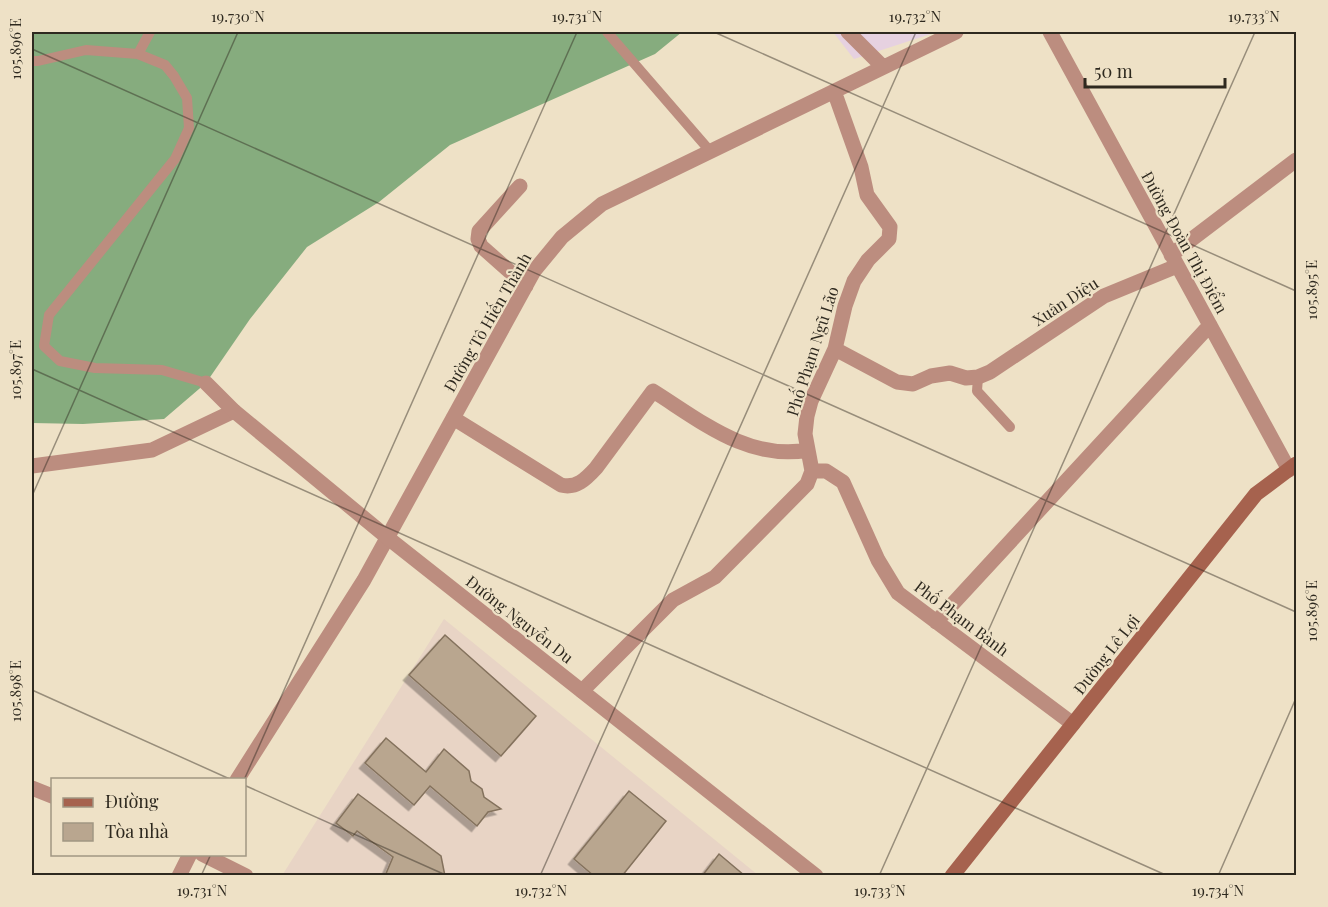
<svg xmlns="http://www.w3.org/2000/svg" width="1328" height="907" font-family="'Playfair Display',serif">
<style>
.education{fill:#e6d1e0}
.medical{fill:#e8d4c5}
.forest{fill:#86ac7e}
.building{fill:#b9a68f;stroke:#84725d;stroke-width:1.5;filter:url(#shadow)}
.lines{fill:none;stroke-linecap:round;stroke-linejoin:round}
.service{stroke:#bc8d7f;stroke-width:10}
.minor{stroke:#bc8d7f;stroke-width:15}
.tertiary{stroke:#bc8d7f;stroke-width:15}
.secondary{stroke:#a6624e;stroke-width:15}
.ticks{fill:none;stroke:#2e291f;stroke-width:1.5;stroke-opacity:0.45}
.labels{text-anchor:middle;dominant-baseline:central;stroke-width:4.5;stroke-linejoin:round;paint-order:stroke}
.street-label{font-size:16px;fill:#2e291f;stroke:#eee1c6}
.neatline{fill:none;stroke:#2e291f;stroke-width:2}
.ticks-label{font-size:15px;text-anchor:middle;fill:#2e291f}
</style>
<defs>
<filter id="shadow"><feDropShadow dx="-5.5" dy="5.5" stdDeviation="0" flood-color="#0004"/></filter>
</defs>
<rect width="100%" height="100%" fill="#eee1c6"/>
<!-- education -->
<path class="education" d="M833 32H937L854 59Z"/>
<!-- medical -->
<path class="medical" d="M444 619 758 875 286 876 283 874Z"/>
<!-- forest -->
<path class="forest" d="M32 32H682L655 54 450 145 379 202 307 247 250 319 206 383 164 419 83 424 32 423Z"/>
<!-- building -->
<path class="building" d="M445 635 536 716 501 756 409 675Z
M386 738 426 772 444 749 469 771 471 781 482 789 484 797 501 809 488 812 477 826 430 786 414 805 365 763Z
M629 791 666 821 622 876H594L574 859Z
M358 794 441 856 445 876H385L393 857 357 831 353 836 336 823Z
M719 854 745 876H702Z"/>
<g class="lines">
<!-- service -->
<path class="service" d="M607 32 710 151
M138 54 150 32
M32 61H38L86 50 138 54 165 65 174 76 187 98 189 128 175 159 49 315 44 346 60 361 95 368 162 370 206 383
M978 377 977 391 1010 427"/>
<!-- minor -->
<path class="minor" d="M848 32 883 67
M1050 32 1289 470
M520 186 479 231 478 239 481 246 526 286
M1171 255 1296 160
M835 349 897 382 913 384 931 376 950 373 966 378 978 377 990 372 1104 296 1177 266
M453 418 561 485C576 489 586 479 596 468L653 391C701 421 748 461 808 450
M32 466 152 450 234 411
M812 471H826L843 482 878 560 898 593 1073 724
M936 622 1210 325
M582 691 673 600 715 577 807 484 812 471 805 434 807 416 811 401 835 349 845 306 854 281 868 260 889 239 890 227 867 195 861 167 834 91
M237 780 364 580 534 271 562 237 602 204 956 32
M179 876 190 854"/>
<!-- tertiary -->
<path class="tertiary" d="M206 383 234 411 388 538 816 876
M32 788 52 796
M202 854 246 876"/>
<!-- secondary -->
<path class="secondary" d="M952 876 1256 494 1296 464"/>
</g>
<!-- ticks -->
<path class="ticks" d="M714 32 1296 291M32 49 1296 612M32 369 1168 876M32 496 238 32M32 690 232 780M244 780 577 32M244 785 448 876M201 876 211 854M540 876 916 32M879 876 1255 32M1218 876 1296 698"/>
<g class="labels">
<!-- street labels -->
<g class="street-label">
<text transform="translate(1185 242) rotate(61)">Đường Đoàn Thị Điểm</text>
<text transform="translate(1065 301) rotate(-33)">Xuân Diệu</text>
<text transform="translate(487 322) rotate(-60)">Đường Tô Hiến Thành</text>
<text transform="translate(812 351) rotate(-72)">Phố Phạm Ngũ Lão</text>
<text transform="translate(962 618) rotate(37)">Phố Phạm Bành</text>
<text transform="translate(520 619) rotate(38)">Đường Nguyễn Du</text>
<text transform="translate(1106 654) rotate(-52)">Đường Lê Lợi</text>
</g>
</g>
<!-- border -->
<rect width="1328" height="907" fill="none" stroke="#eee1c6" stroke-width="66"/>
<!-- legend -->
<rect x="51" y="778" width="195" height="78" fill="#eee1c6" stroke="#a19783" stroke-width="1.5"/>
<rect x="63" y="798" width="30" height="9" fill="#a6624e" stroke="#a19783" stroke-width="1.5"/>
<text x="105" y="808" font-size="18" fill="#2e291f">Đường</text>
<rect x="63" y="823" width="30" height="18" fill="#b9a68f" stroke="#a19783" stroke-width="1.5"/>
<text x="105" y="838" font-size="18" fill="#2e291f">Tòa nhà</text>
<!-- scale -->
<path d="M1085 78v9h140v-9" fill="none" stroke="#2e291f" stroke-width="3"/>
<text x="1094" y="78" font-size="18" fill="#2e291f" stroke="#eee1c6" stroke-width="4.5" paint-order="stroke">50 m</text>
<rect x="33" y="33" width="1262" height="841" class="neatline"/>
<g class="ticks-label">
<text x="238" y="22">19.730°N</text>
<text x="577" y="22">19.731°N</text>
<text x="915" y="22">19.732°N</text>
<text x="1254" y="22">19.733°N</text>
<text transform="translate(16 49) rotate(-90)" y="5">105.896°E</text>
<text transform="translate(1312 290) rotate(-90)" y="5">105.895°E</text>
<text transform="translate(16 370) rotate(-90)" y="5">105.897°E</text>
<text transform="translate(1312 611) rotate(-90)" y="5">105.896°E</text>
<text transform="translate(16 691) rotate(-90)" y="5">105.898°E</text>
<text x="202" y="896">19.731°N</text>
<text x="541" y="896">19.732°N</text>
<text x="880" y="896">19.733°N</text>
<text x="1218" y="896">19.734°N</text>
</g>
</svg>
